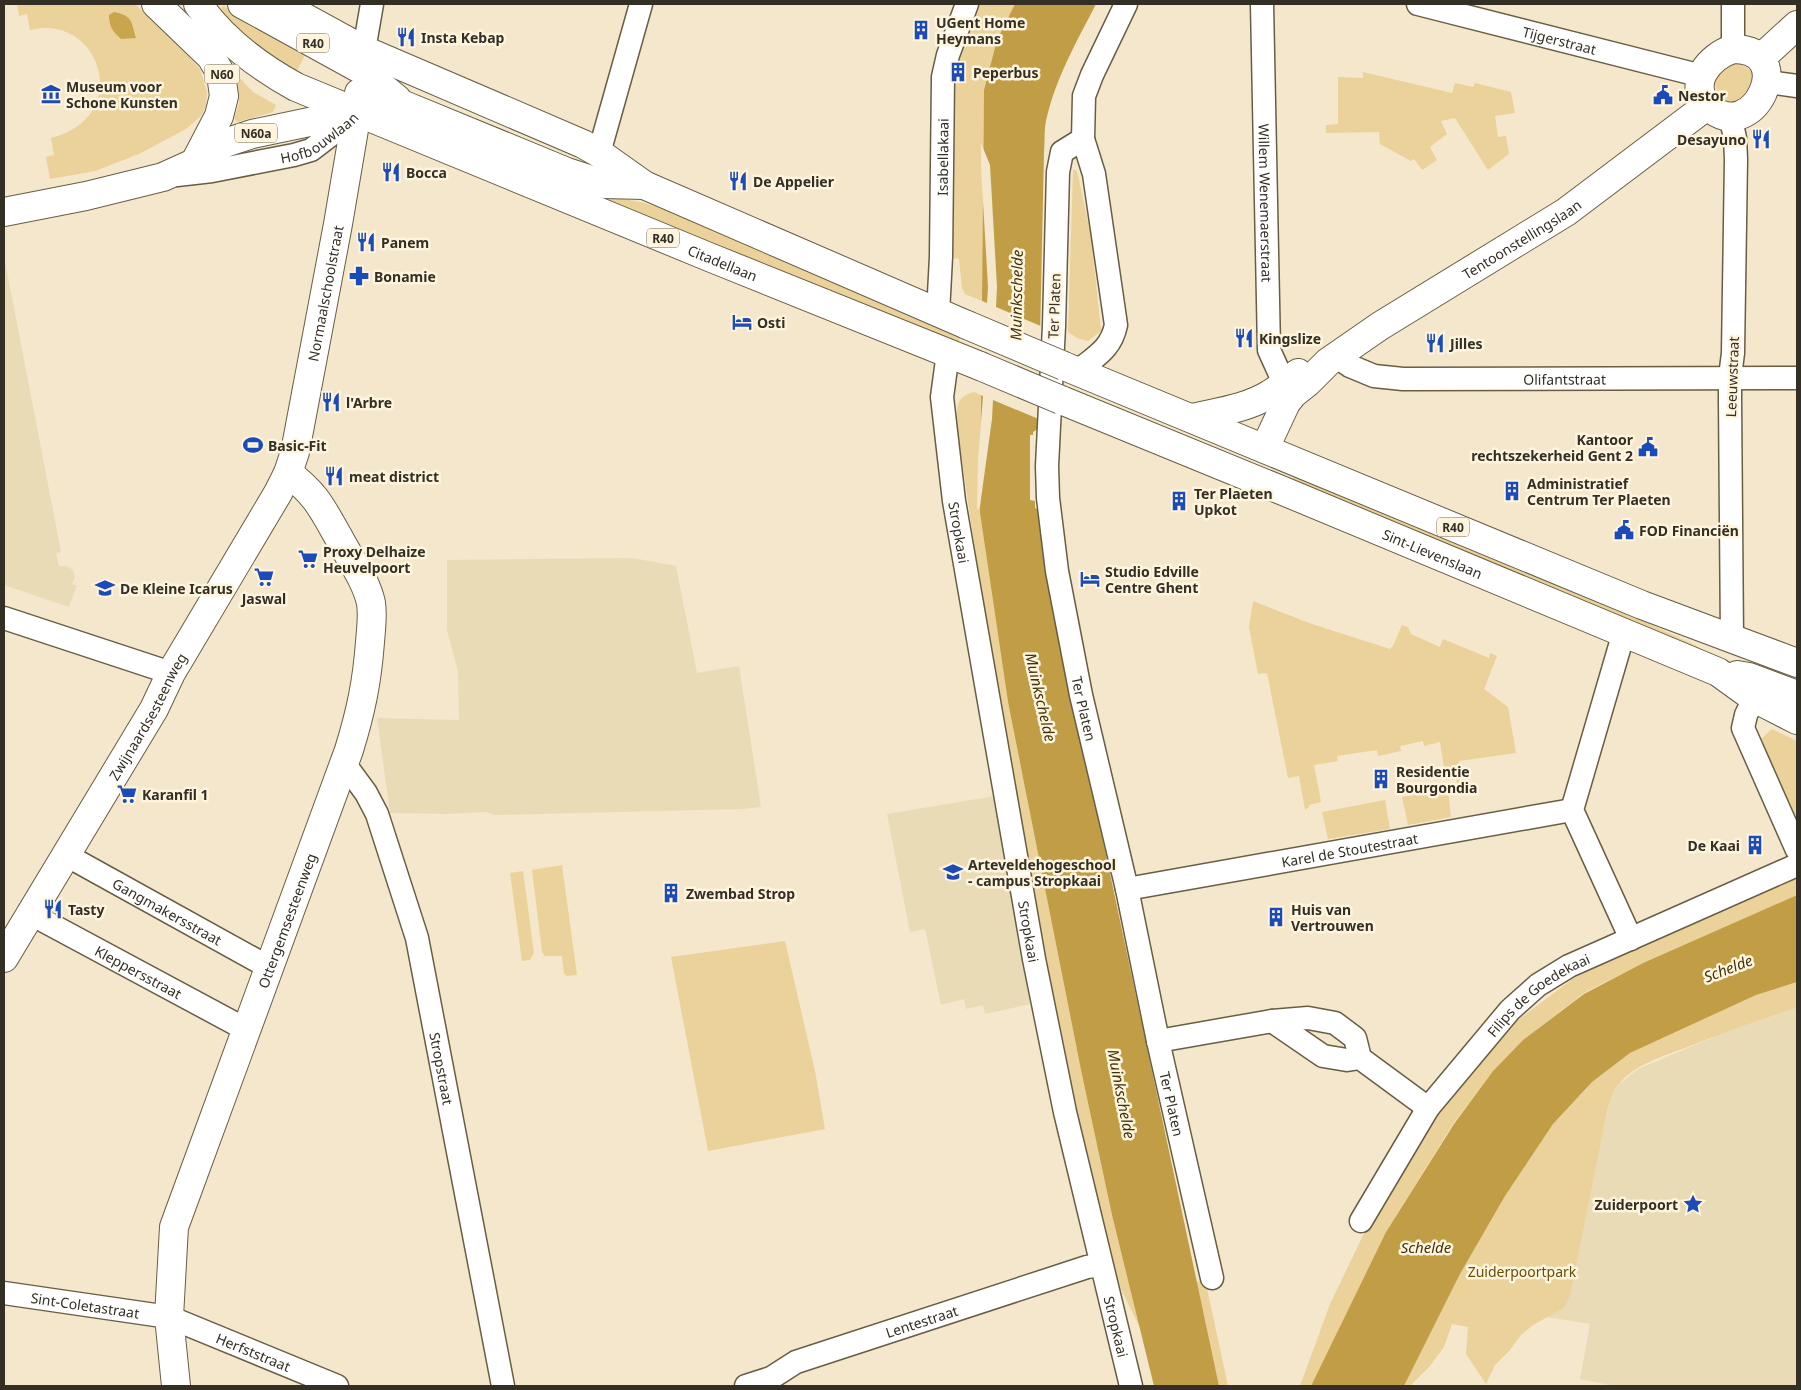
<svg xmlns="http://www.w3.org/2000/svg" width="1801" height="1390" font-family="'Noto Sans',sans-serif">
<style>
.built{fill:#eadbb7}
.green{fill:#ead29a}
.forest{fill:#c9a64d}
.water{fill:#c19e45}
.pier{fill:#f4e7cb}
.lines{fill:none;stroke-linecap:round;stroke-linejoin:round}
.minor-casing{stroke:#685d45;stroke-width:25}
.tertiary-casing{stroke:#685d45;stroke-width:30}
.primary-casing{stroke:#685d45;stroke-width:30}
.minor{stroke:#fff;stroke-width:22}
.tertiary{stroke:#fff;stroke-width:28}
.primary{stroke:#fff;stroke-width:28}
.primary-bridge-casing{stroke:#685d45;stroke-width:30;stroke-linecap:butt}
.primary-bridge{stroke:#fff;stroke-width:28}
.labels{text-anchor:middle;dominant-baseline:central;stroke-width:5;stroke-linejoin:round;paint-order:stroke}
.shield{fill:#fff5de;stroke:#716a5c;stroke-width:1}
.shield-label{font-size:12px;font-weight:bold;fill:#342f25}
.poi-label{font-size:14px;font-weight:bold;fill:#342f25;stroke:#fff5de;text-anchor:start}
.street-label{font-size:14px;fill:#342f25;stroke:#fff5de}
.park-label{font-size:14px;fill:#674f08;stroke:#fff5de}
.water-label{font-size:15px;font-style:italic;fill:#41320b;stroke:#fff5de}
</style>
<rect width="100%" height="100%" fill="#f4e7cb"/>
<!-- built -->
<path class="built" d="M4 256 61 552 56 553 59 566H67L73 570 75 577 72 584 77 586 69 607 4 585Z
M627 558 638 559 676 566 697 673 739 666 761 807 742 809 495 815 486 812 448 814 390 813 377 718 459 720 458 672 447 630V560Z
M995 796 1030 1004 985 1014 983 1005 966 1009 964 999 941 1005 925 929 910 932 887 814Z
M1797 1008V1386H1614L1580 1379 1590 1324 1547 1317 1564 1308 1611 1096 1619 1084 1638 1069 1726 1032Z"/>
<!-- green -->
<path class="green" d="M17 4H135L174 40 200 69 207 92 206 106 201 116 186 129 139 154 95 171 50 179 46 157 54 155 51 138C135 117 100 12 30 30L27 14 19 16Z
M972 4H1015L997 40 984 90 982 301 965 294 962 288 959 259 945 257 947 77Z
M223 6 306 53 296 73 247 40 219 10Z
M1729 62C1741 64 1747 65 1753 75L1749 96C1745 97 1741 100 1737 101 1722 105 1714 90 1715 77Z
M234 72 253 92 276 105 273 112 237 122 234 118 239 103V94L230 96Z
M1363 72 1452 93 1455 83 1473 87 1475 83 1511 92 1515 113 1495 116 1498 137 1506 136 1509 154 1488 170 1455 118 1441 121 1447 134 1430 147 1437 160 1422 170 1414 159 1411 161 1380 144 1379 132 1326 133V125L1338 124V77L1363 78Z
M408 117 617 197 648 204 680 214 961 335 957 346 855 306Z
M1073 170H1076L1078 175 1091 236 1101 331 1088 341 1077 338 1068 332Z
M974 392 981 395 980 513 1008 702 1081 1070 1112 1215 1141 1330 1120 1287 1089 1171 1035 920 998 706 956 420C958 403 957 397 974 392Z
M1299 475 1615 608 1697 646 1711 656 1284 481Z
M1253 601 1312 624 1390 649 1393 646 1402 625 1408 627 1411 634 1440 647 1443 639 1489 658 1490 653 1497 656 1484 689 1508 707 1516 753 1459 761 1463 782 1457 783 1456 779 1446 780 1440 742 1424 746 1423 741 1400 746 1401 751 1378 756 1377 750 1337 756 1338 761 1314 765 1321 802 1309 805V807L1305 810 1299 776 1288 778 1267 673 1258 674 1249 627Z
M1772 729 1797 741V823L1761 739Z
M1448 789 1451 817 1408 825 1402 797Z
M1385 800 1390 829 1328 839 1322 812Z
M562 865 577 975 567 976 564 974 562 956H545L542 952 532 870Z
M523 871 534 953 530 960 522 961 510 873Z
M1797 874V895L1643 963 1584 993 1523 1040 1493 1071 1453 1124 1400 1209 1386 1232 1311 1386H1300L1330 1304 1369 1223 1438 1113 1479 1059 1510 1026 1574 978 1635 946Z
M785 941 815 1071 825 1129 708 1151 671 957Z
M1797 982V1008C1760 1020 1722 1033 1685 1048 1663 1056 1634 1065 1619 1084 1612 1092 1610 1102 1607 1112L1570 1296 1564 1308 1533 1325 1520 1336 1510 1350 1495 1365 1486 1384 1466 1354 1468 1327 1452 1324 1444 1347 1430 1366 1410 1386H1404L1460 1274 1505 1196 1553 1124 1592 1082 1630 1053 1756 995Z
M1205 1279 1228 1386H1219L1196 1282Z"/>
<!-- forest -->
<path class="forest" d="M114 12C133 16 131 21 136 38L121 39C112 31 109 26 109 15Z"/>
<!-- water -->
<path class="water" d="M1015 4H1096C1077 41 1055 79 1046 121 1044 131 1045 141 1044 152L1038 429 1033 432V435H1030V500L1035 501V508L1041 511 1052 601 1219 1386H1154L1112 1215 1081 1070 1008 702 980 513 984 90 997 40Z
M1797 895V982L1756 995 1630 1053 1592 1082 1553 1124 1505 1196 1460 1274 1404 1386H1311L1386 1232 1454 1124 1493 1071 1523 1040 1584 994 1643 963Z"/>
<!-- pier -->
<path class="pier" d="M981 143 990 165 997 287 996 307 1043 327 1041 420 993 400 992 419 980 506 977 510 978 461 983 396 978 394 980 300 987 303 988 287 981 168Z"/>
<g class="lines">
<defs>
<g id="minor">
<path id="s1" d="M1262 4 1269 350 1284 383 1293 394"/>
<path id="s2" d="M1418 4 1702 76"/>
<path d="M1733 4V49"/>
<path d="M364 50 372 4"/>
<path d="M1768 82 1797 86"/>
<path d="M1730 115 1735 138 1736 159 1733 353 1730 377V400L1732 640"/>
<path id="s3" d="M1083 139 1062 152 1058 172 1054 326 1047 466 1048 498 1057 571 1081 695 1127 889 1158 1041 1212 1278"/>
<path d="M599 153 641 4"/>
<path id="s4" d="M177 175 212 171 294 155 311 150 349 121 357 112"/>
<path id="s5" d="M938 313 941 257 943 77 948 55 967 4"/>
<path id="s6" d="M948 353 942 397 954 501 1034 959 1065 1112 1131 1386"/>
<path id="s7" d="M1336 356 1350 366 1374 376 1403 379 1797 378"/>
<path d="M1078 371C1096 356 1111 349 1116 325L1094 174 1083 139 1084 96 1092 75 1126 4"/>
<path d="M4 618 171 673"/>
<path d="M1624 632 1572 810 1631 939"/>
<path d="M1754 698 1746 715 1743 728 1797 850"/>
<path id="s8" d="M344 763 366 793 377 814 417 938 503 1386"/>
<path id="s9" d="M66 855 270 968"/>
<path id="s10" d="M1127 889 1572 810"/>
<path id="s11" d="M31 914 247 1030"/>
<path d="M1272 1021 1323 1056 1347 1060 1360 1058"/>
<path d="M1158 1041 1272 1021 1308 1018 1335 1023 1355 1038 1360 1058 1428 1108"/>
<path id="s12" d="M1361 1221 1428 1108 1510 1010 1538 985 1569 966 1797 865"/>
<path id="s13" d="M4 1293 169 1317 337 1386"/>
<path id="s14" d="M746 1386 771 1378 796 1362 1087 1267 1101 1265"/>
</g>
<g id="tertiary">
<path d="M1733 49C1801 49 1752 147 1709 107 1686 85 1709 56 1733 49Z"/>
<path d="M1761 58 1797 25"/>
<path d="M1192 418C1218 412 1248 408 1270 394 1280 388 1289 380 1298 373"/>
<path id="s15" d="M1265 448 1286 403 1293 394 1308 382 1328 362 1380 326 1566 212 1708 105"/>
<path id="s16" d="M4 958 154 709 171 673 278 493 288 473 295 452 338 224 357 112"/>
<path id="s17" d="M176 1386 169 1317 174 1227 349 750C361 711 367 682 370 642 371 629 373 616 371 603 366 580 350 559 339 538 322 508 316 494 288 473"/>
</g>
<g id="primary">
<path d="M156 4 211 57 221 74 224 96 219 116 195 162"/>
<path id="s18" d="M198 4C222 39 258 66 296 87L709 257 980 366"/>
<path d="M242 4 362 70 397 99"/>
<path d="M280 4 364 50 583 144 599 153 644 185 967 325"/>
<path d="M359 93 404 105 567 172 604 184 644 185"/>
<path d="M4 212 86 196 163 177 194 163 225 143 252 134 357 112"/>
<path d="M1064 366 1642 605 1797 663"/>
<path id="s19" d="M1061 400 1276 488 1718 672 1754 698 1797 720"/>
<path d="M1737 675 1749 677 1797 695"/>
</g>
</defs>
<!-- minor casing -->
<use href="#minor" class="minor-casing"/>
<!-- tertiary casing -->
<use href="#tertiary" class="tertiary-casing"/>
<!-- primary casing -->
<use href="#primary" class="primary-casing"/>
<!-- minor -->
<use href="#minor" class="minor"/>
<!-- tertiary -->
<use href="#tertiary" class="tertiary"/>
<!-- primary -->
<use href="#primary" class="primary"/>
<defs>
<path id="primary-bridge" d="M967 325 1064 366
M980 366 1061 400"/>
</defs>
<!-- primary-bridge casing -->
<use href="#primary-bridge" class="primary-bridge-casing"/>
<!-- primary-bridge -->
<use href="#primary-bridge" class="primary-bridge"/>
</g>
<!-- icons -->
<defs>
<symbol id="building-bare" viewBox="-9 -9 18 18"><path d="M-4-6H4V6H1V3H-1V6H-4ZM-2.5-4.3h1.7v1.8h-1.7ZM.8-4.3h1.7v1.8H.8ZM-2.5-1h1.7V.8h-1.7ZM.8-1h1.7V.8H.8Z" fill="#1b4bb8" stroke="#fff5de" stroke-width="2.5" paint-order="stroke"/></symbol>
<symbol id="restaurant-bare" viewBox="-9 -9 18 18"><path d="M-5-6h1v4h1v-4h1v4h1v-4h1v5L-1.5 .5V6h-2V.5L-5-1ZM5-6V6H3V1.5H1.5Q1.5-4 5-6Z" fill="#1b4bb8" stroke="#fff5de" stroke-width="2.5" paint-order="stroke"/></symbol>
<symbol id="museum-bare" viewBox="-9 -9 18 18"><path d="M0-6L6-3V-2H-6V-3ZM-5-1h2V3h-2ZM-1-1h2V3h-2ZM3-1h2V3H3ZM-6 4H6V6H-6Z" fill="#1b4bb8" stroke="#fff5de" stroke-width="2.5" paint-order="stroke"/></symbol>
<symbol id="civic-bare" viewBox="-9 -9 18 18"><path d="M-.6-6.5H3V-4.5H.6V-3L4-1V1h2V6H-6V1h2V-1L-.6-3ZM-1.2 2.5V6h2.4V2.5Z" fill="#1b4bb8" stroke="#fff5de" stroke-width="2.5" paint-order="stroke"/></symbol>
<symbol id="pharmacy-bare" viewBox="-9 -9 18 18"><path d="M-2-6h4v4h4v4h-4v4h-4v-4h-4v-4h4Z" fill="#1b4bb8" stroke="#fff5de" stroke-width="2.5" paint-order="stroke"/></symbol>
<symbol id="hotel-bare" viewBox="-9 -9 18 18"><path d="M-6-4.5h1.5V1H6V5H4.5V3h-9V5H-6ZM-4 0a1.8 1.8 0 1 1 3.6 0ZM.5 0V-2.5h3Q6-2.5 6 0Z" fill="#1b4bb8" stroke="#fff5de" stroke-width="2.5" paint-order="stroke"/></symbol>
<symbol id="stadium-bare" viewBox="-9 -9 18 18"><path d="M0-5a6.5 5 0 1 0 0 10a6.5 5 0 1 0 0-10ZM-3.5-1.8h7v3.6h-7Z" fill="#1b4bb8" stroke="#fff5de" stroke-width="2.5" paint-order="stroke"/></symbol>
<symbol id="supermarket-bare" viewBox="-9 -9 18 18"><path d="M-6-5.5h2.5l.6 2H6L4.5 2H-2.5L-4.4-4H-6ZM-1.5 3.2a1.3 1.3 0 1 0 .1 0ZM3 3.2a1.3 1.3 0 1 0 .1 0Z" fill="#1b4bb8" stroke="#fff5de" stroke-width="2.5" paint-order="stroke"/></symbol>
<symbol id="school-bare" viewBox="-9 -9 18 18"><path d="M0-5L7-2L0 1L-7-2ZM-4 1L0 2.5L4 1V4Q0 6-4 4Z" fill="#1b4bb8" stroke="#fff5de" stroke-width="2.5" paint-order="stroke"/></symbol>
<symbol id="university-bare" viewBox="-9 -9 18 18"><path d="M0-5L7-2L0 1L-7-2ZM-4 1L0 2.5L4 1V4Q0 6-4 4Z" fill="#1b4bb8" stroke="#fff5de" stroke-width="2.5" paint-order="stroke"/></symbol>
<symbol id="sight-bare" viewBox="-9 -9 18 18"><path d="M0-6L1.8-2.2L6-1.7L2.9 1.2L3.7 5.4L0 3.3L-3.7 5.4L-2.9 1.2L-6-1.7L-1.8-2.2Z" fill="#1b4bb8" stroke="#fff5de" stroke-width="2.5" paint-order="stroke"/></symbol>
</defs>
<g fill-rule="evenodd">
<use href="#building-bare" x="907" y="16" width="28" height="28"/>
<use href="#restaurant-bare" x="392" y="23" width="28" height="28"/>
<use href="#building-bare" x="944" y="58" width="28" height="28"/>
<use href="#museum-bare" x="37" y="80" width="28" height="28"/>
<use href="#civic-bare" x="1649" y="81" width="28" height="28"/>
<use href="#restaurant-bare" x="1747" y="125" width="28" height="28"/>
<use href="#restaurant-bare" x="377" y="158" width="28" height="28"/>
<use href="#restaurant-bare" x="724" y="167" width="28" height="28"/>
<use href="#restaurant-bare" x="352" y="228" width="28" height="28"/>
<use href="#pharmacy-bare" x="345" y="262" width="28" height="28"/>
<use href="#hotel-bare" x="728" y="308" width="28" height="28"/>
<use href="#restaurant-bare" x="1230" y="324" width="28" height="28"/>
<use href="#restaurant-bare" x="1421" y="329" width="28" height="28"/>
<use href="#restaurant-bare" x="317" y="388" width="28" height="28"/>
<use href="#stadium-bare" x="239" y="431" width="28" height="28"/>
<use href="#civic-bare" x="1634" y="433" width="28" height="28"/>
<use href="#restaurant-bare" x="320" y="462" width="28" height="28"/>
<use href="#building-bare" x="1498" y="477" width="28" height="28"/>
<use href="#building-bare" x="1165" y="487" width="28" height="28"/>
<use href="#civic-bare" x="1610" y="516" width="28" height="28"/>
<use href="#supermarket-bare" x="294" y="545" width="28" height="28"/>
<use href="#supermarket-bare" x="250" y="563" width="28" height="28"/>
<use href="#hotel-bare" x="1076" y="565" width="28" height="28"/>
<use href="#school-bare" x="91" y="574" width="28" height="28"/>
<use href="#building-bare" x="1367" y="765" width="28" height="28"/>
<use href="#supermarket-bare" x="113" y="780" width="28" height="28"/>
<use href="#building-bare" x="1741" y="831" width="28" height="28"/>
<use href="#university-bare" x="939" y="858" width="28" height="28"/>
<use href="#building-bare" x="657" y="879" width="28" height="28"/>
<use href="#restaurant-bare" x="39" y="895" width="28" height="28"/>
<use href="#building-bare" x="1262" y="903" width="28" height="28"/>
<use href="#sight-bare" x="1679" y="1190" width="28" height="28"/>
</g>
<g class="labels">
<!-- shield labels -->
<g class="shield">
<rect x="297" y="33.5" width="32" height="19" rx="4"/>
<rect x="204.5" y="64.5" width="35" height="19" rx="4"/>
<rect x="235" y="123.5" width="42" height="19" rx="4"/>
<rect x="647" y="228.5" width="32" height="19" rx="4"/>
<rect x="1437" y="517.5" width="32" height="19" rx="4"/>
</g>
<g class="shield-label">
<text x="313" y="43">R40</text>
<text x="222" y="74">N60</text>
<text x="256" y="133">N60a</text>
<text x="663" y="238">R40</text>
<text x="1453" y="527">R40</text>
</g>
<!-- poi labels -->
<g class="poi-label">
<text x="936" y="22">UGent Home<tspan x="936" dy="16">Heymans</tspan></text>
<text x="421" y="37">Insta Kebap</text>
<text x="973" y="72">Peperbus</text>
<text x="66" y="86">Museum voor<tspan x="66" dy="16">Schone Kunsten</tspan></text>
<text x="1678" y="95">Nestor</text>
<text x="1746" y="139" text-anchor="end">Desayuno</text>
<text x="406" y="172">Bocca</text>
<text x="753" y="181">De Appelier</text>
<text x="381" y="242">Panem</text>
<text x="374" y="276">Bonamie</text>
<text x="757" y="322">Osti</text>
<text x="1259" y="338">Kingslize</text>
<text x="1450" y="343">Jilles</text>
<text x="346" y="402">l'Arbre</text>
<text x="1633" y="439" text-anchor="end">Kantoor<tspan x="1633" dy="16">rechtszekerheid Gent 2</tspan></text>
<text x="268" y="445">Basic-Fit</text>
<text x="349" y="476">meat district</text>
<text x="1527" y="483">Administratief<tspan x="1527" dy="16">Centrum Ter Plaeten</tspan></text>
<text x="1194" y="493">Ter Plaeten<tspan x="1194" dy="16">Upkot</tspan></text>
<text x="1639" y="530">FOD Financiën</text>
<text x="323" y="551">Proxy Delhaize<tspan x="323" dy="16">Heuvelpoort</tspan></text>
<text x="1105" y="571">Studio Edville<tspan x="1105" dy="16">Centre Ghent</tspan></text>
<text x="120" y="588">De Kleine Icarus</text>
<text x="264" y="598" text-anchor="middle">Jaswal</text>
<text x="1396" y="771">Residentie<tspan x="1396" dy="16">Bourgondia</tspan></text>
<text x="142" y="794">Karanfil 1</text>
<text x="1740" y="845" text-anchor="end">De Kaai</text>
<text x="968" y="864">Arteveldehogeschool<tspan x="968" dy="16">- campus Stropkaai</tspan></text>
<text x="686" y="893">Zwembad Strop</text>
<text x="68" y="909">Tasty</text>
<text x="1291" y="909">Huis van<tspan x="1291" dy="16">Vertrouwen</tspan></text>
<text x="1678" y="1204" text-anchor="end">Zuiderpoort</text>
</g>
<!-- street labels -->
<g class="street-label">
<text stroke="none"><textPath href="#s2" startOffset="146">Tijgerstraat</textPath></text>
<text stroke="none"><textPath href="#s4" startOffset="149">Hofbouwlaan</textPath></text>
<text stroke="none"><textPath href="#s5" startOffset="156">Isabellakaai</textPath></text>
<text stroke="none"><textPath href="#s1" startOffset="199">Willem Wenemaerstraat</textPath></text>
<text stroke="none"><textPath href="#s15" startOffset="338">Tentoonstellingslaan</textPath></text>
<text stroke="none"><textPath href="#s18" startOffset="591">Citadellaan</textPath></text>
<text stroke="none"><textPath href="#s16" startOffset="746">Normaalschoolstraat</textPath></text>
<text transform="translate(1054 306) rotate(-88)">Ter Platen</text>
<text transform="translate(1732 377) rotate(-88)">Leeuwstraat</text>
<text stroke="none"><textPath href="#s7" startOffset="234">Olifantstraat</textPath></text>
<text stroke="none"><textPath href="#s6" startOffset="181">Stropkaai</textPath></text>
<text stroke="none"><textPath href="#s19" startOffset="402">Sint-Lievenslaan</textPath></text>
<text stroke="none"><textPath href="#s3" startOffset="585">Ter Platen</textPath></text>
<text stroke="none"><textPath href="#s16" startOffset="281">Zwijnaardsesteenweg</textPath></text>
<text stroke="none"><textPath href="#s10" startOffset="226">Karel de Stoutestraat</textPath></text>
<text stroke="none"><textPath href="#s9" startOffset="116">Gangmakersstraat</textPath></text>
<text stroke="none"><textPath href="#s17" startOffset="486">Ottergemsesteenweg</textPath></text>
<text stroke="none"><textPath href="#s6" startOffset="586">Stropkaai</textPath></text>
<text stroke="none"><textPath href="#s11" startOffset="122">Kleppersstraat</textPath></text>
<text stroke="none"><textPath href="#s12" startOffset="291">Filips de Goedekaai</textPath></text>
<text stroke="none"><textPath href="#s8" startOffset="324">Stropstraat</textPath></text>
<text stroke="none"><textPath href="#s3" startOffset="990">Ter Platen</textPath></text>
<text stroke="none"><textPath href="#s13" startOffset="82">Sint-Coletastraat</textPath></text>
<text stroke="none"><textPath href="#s14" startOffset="188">Lentestraat</textPath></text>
<text stroke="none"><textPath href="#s6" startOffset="991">Stropkaai</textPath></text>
<text stroke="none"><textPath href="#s13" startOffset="258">Herfststraat</textPath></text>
</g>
<!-- park labels -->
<g class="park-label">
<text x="1522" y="1271">Zuiderpoortpark</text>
</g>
<!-- water labels -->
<g class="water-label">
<text transform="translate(1016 295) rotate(-89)">Muinkschelde</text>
<text transform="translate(1041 697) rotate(77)">Muinkschelde</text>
<text transform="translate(1728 968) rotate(-21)">Schelde</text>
<text transform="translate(1122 1094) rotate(79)">Muinkschelde</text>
<text x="1426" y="1247">Schelde</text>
</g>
</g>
<!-- border -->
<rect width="1801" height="1390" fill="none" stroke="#342f25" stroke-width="10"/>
</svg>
